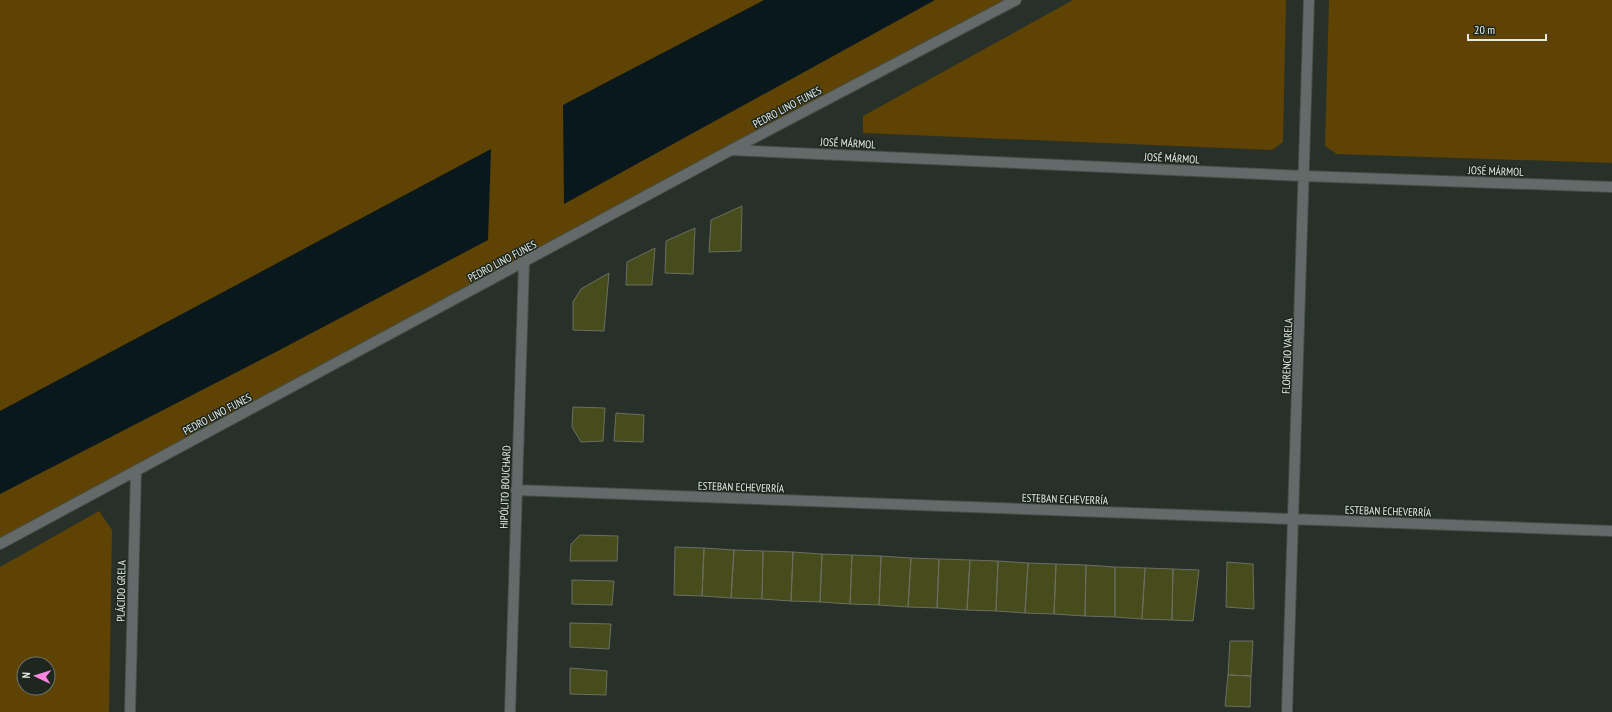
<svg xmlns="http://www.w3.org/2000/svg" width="1612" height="712" font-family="'PT Sans Narrow',sans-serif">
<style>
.green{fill:#5e4305;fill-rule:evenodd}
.water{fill:#09181d}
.building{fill:#464c1b;stroke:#6c6e61}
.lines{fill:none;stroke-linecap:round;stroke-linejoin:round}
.minor-casing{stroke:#454f47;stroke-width:12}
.minor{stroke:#636a69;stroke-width:10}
.labels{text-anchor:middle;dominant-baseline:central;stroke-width:3;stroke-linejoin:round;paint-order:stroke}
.street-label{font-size:11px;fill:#e4ebe6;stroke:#1d271f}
</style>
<rect width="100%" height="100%" fill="#273129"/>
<!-- green -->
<path class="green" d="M0 0H1016L0 544Z
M1073 0H1286L1283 142 1272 150 863 133V116Z
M1329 0H1612V163L1337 154 1325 146Z
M99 511 112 530 109 712H0V567ZM24 664H48V688H24Z"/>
<!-- water -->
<path class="water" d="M764 0H935L564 204 563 105Z
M491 149 488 240 272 354 0 494V411Z"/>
<!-- building -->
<path class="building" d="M742 206 741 251 709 252 711 220Z
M695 228 693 274 665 273 666 241Z
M655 248 652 285H626L627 262Z
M609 273 604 331 573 330V302L581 289Z
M573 407 605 408 603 441 581 442 572 427Z
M616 413 644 415 643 442 614 441Z
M580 535 618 536 617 561H570L571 544Z
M675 547 704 548 702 596 674 595Z
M704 548 734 550 731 598 702 596Z
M734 550 763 551 762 599 731 598Z
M763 551 793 552 791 601 762 599Z
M793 552 822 554 820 602 791 601Z
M822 554 852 555 850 604 820 602Z
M852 555 881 556 879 605 850 604Z
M881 556 911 558 908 607 879 605Z
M911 558 939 559 937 608 908 607Z
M939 559 970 560 967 610 937 608Z
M970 560 998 561 996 611 967 610Z
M998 561 1028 563 1025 613 996 611Z
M1227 562 1253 564 1254 609 1226 607Z
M1028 563 1056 564 1054 614 1025 613Z
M1056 564 1086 565 1085 616 1054 614Z
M1086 565 1115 567V617L1085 616Z
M1115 567 1145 568 1142 619 1115 617Z
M1145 568 1173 569 1172 620 1142 619Z
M1173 569 1199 570 1193 621 1172 620Z
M572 580 614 581 612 605 572 604Z
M570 623 611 624 609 649 570 647Z
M1230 641H1253L1251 676 1228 675Z
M570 668 607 671 606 695 570 694Z
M1228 675 1251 676 1250 707 1225 706Z"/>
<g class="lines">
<defs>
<path id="minor" d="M731 150 1304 176 1612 187
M516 490 1612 531
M0 544 731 150 1016 0
M130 712 136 471
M510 712 524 263
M1287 712 1309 0"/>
</defs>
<!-- minor casing -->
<use href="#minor" class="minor-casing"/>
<!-- minor -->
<use href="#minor" class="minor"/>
</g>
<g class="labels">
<!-- street labels -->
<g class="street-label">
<text transform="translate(787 107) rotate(-28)">PEDRO LINO FUNES</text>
<text transform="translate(848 143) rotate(3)">JOSÉ MÁRMOL</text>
<text transform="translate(1172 158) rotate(3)">JOSÉ MÁRMOL</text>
<text transform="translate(1496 171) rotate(2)">JOSÉ MÁRMOL</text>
<text transform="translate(502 261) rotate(-28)">PEDRO LINO FUNES</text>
<text transform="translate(1287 356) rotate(-88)">FLORENCIO VARELA</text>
<text transform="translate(217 414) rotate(-28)">PEDRO LINO FUNES</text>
<text transform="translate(505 487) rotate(-88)">HIPÓLITO BOUCHARD</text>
<text transform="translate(741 487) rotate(2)">ESTEBAN ECHEVERRÍA</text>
<text transform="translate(1065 499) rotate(2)">ESTEBAN ECHEVERRÍA</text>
<text transform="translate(1388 511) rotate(2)">ESTEBAN ECHEVERRÍA</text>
<text transform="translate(121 591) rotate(-89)">PLÁCIDO GRELA</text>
</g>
</g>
<!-- north arrow -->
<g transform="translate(36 676) rotate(274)"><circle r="19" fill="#1d271f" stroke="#6d756f"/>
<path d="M0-3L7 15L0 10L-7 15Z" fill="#fd86e1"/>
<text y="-6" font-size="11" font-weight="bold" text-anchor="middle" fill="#e4ebe6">N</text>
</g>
<!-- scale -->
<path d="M1468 34v6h78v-6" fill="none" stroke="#e4ebe6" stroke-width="2"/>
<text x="1474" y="34" font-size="12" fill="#e4ebe6" stroke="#1d271f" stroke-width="3" paint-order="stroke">20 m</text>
</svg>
